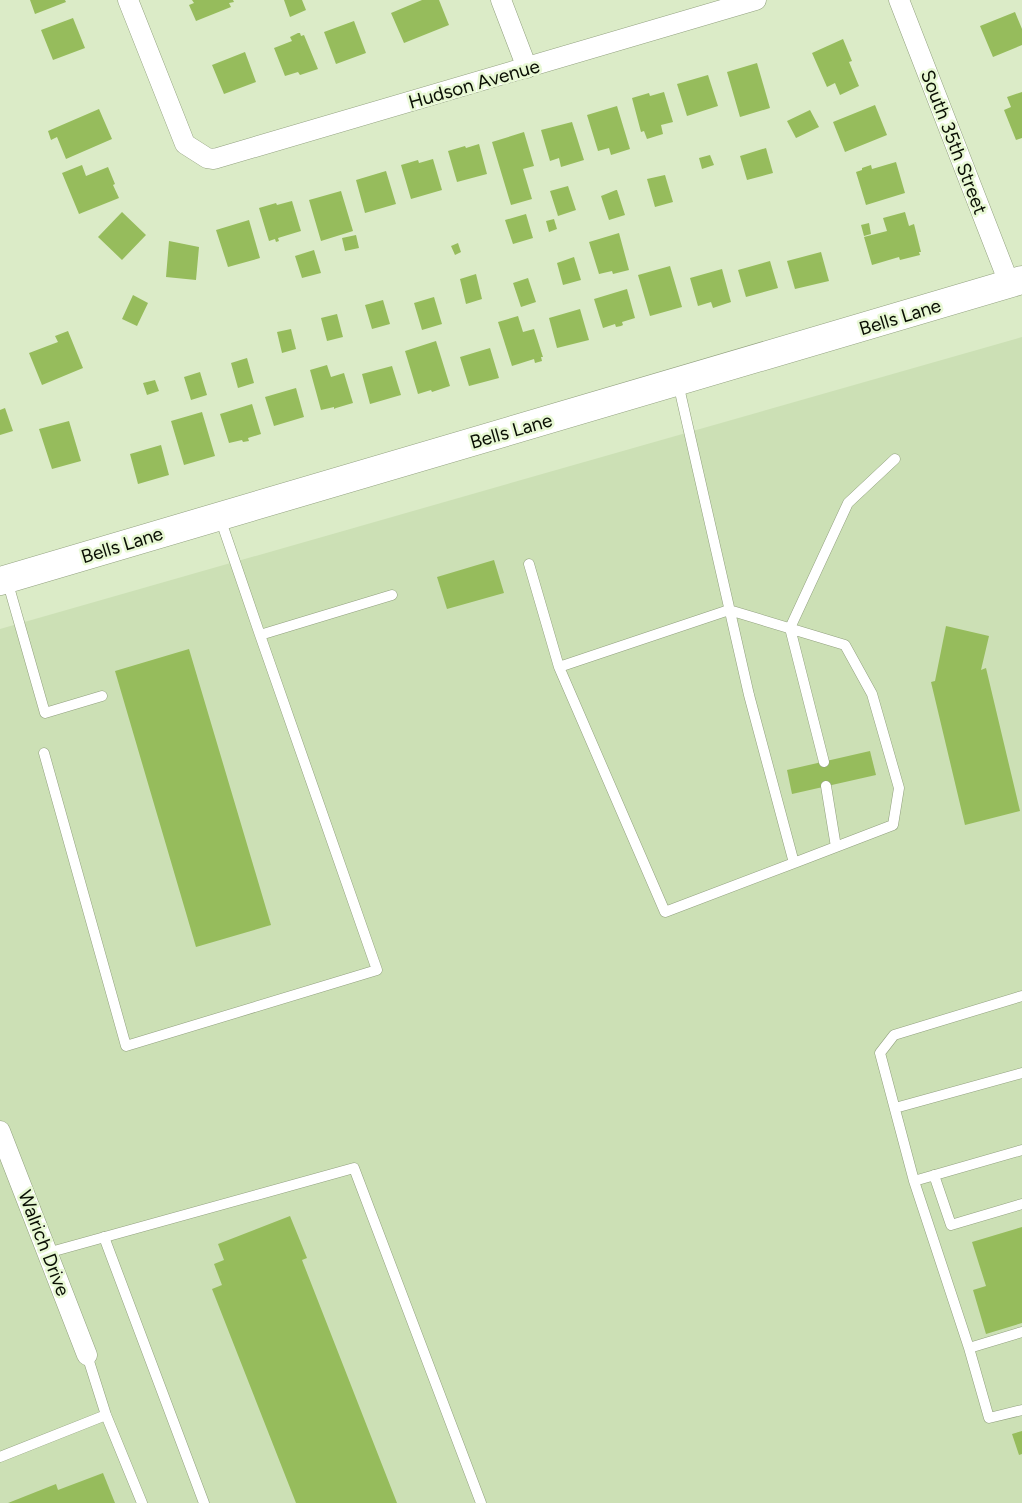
<svg xmlns="http://www.w3.org/2000/svg" width="1022" height="1503" font-family="Figtree,sans-serif">
<style>
.built{fill:#cce0b5}
.building{fill:#96bc5c}
.lines{fill:none;stroke-linecap:round;stroke-linejoin:round}
.service-casing{stroke:#91a07e;stroke-width:11}
.minor-casing{stroke:#91a07e;stroke-width:21}
.secondary-casing{stroke:#91a07e;stroke-width:29}
.service{stroke:#fff;stroke-width:10}
.minor{stroke:#fff;stroke-width:20}
.secondary{stroke:#fff;stroke-width:28}
.labels{text-anchor:middle;dominant-baseline:central;stroke-width:5;stroke-linejoin:round;paint-order:stroke}
.street-label{font-size:19px;fill:#0a0f04;stroke:#e8f8d4}
</style>
<rect width="100%" height="100%" fill="#dbebc7"/>
<!-- built -->
<path class="built" d="M1022 337V1503H0V629Z"/>
<!-- building -->
<path class="building" d="M30 0H65L66 2 35 14Z
M192 0H233L234 2 229 3 231 7 196 21 189 5 194 3Z
M284 0H302L306 10 290 17Z
M422 0H439L449 25 404 43 391 13Z
M1015 12 1022 29V45L993 57 980 26Z
M73 18 85 48 53 60 41 30Z
M354 21 366 53 336 64 324 32Z
M298 33H300L301 36 304 35 318 69 300 75 298 72 285 76 274 48 292 41 290 37Z
M843 39 852 61 849 62 859 86 840 95 835 83 827 87 812 53Z
M245 52 256 82 224 94 212 65Z
M757 63 770 108 740 117 727 72Z
M708 75 718 106 687 116 677 84Z
M664 92 673 122 661 125 663 134 647 139 644 131 641 132 632 98 649 93 650 96Z
M1022 92V138L1016 140 1004 110 1011 107 1007 97Z
M875 105 887 135 845 152 833 122Z
M617 106 630 149 611 155 609 148 598 151 587 115Z
M99 109 112 139 66 159 57 137 51 140 48 131Z
M810 110 819 127 796 138 787 121Z
M572 122 584 160 561 167 559 158 550 161 541 130Z
M524 132 534 166 523 169 532 199 511 205 492 142Z
M479 144 487 174 457 182 448 151 465 146 466 148Z
M766 148 773 173 747 180 740 156Z
M710 155 714 165 702 169 699 158Z
M433 159 442 190 411 199 401 165 418 160 419 163Z
M896 162 905 193 866 205 856 172 862 170V168L871 165 872 169Z
M82 165 86 176 108 167 115 184 113 185 119 198 79 214 62 173Z
M386 171 396 204 365 213 356 180Z
M665 175 673 202 655 207 647 179Z
M568 186 576 210 558 216 550 191Z
M616 190H617L625 215 609 220 601 196Z
M341 191 353 231 321 241 309 200Z
M292 201 301 231 278 238 279 241 276 242 275 239 269 241 259 208 276 203 277 205Z
M122 212 146 235 122 260 98 237Z
M905 212 909 226 914 224 921 252H919L920 255 900 260 899 257 872 265 864 237 887 231 883 218Z
M526 214 533 238 513 244 505 220Z
M554 219 557 229 549 232 546 221Z
M249 220 260 258 228 267 216 230Z
M869 223 871 234 864 236 861 225Z
M619 233 629 270 613 274 612 271 599 274 589 242Z
M356 235 359 248 345 251 342 238Z
M169 241 199 247 196 280 166 277Z
M458 243 461 252 455 255 451 246Z
M314 250 321 273 302 278 295 256Z
M821 252 829 281 795 289 787 261Z
M574 257 581 280 563 285 557 263Z
M770 261 778 288 746 297 738 270Z
M670 266 682 307 650 316 638 275Z
M722 269 731 302 713 308 711 302 698 306 690 278Z
M476 274 482 299 466 304 460 279Z
M528 278 536 302 521 307 513 283Z
M627 289 635 318 622 322 623 325 621 326 616 327 615 324 603 328 594 299Z
M133 295 148 303 137 326 122 319Z
M434 297 442 324 422 330 414 303Z
M383 300 390 324 372 329 365 305Z
M580 309 589 340 557 348 549 318Z
M337 314 343 337 327 341 321 318Z
M518 316 523 332 534 329 543 357H541L542 361 535 363 534 359 512 366 498 322Z
M291 329 296 349 282 353 277 332Z
M68 331 83 368 42 385 29 353 58 342 55 336Z
M436 341 450 386 432 392 431 390 418 394 405 351Z
M490 348 499 378 469 386 460 357Z
M247 358 254 383 238 388 231 363Z
M327 365 331 377 344 373 353 403 336 408 334 409V407L321 410 310 370Z
M392 366 401 395 370 404 362 374Z
M200 372 207 395 191 400 184 377Z
M155 380 159 391 147 395 143 383Z
M296 388 304 417 274 426 265 397Z
M252 404 261 434 248 438 249 441 243 442 242 440 229 443 220 414Z
M5 408 13 431 0 435V410Z
M202 412 215 456 184 465 171 421Z
M69 421 81 461 52 469 39 429Z
M161 445 169 475 138 484 130 454Z
M494 560 504 593 447 609 437 577Z
M946 626 989 636 981 670 986 668 1020 811 965 825 931 682 935 681Z
M189 649 271 925 196 947 115 671Z
M870 751 876 775 792 794 787 770Z
M290 1216 307 1258 302 1260 397 1503H296L212 1289 222 1285 214 1264 224 1260 218 1244Z
M1022 1227V1323L986 1334 973 1290 986 1286 972 1242Z
M1022 1431V1454L1019 1455 1012 1434Z
M103 1473 115 1503H8L56 1484 58 1490Z"/>
<g class="lines">
<defs>
<path id="service" d="M678 383 749 695 794 863 665 912 559 667 729 610 845 645 872 694 899 788 893 825 794 863
M529 564 559 667
M7 580 45 713 102 696
M260 635 392 595
M44 753 126 1046 377 970 260 635 220 518
M824 762 790 628 848 503 895 459
M826 786 836 847
M1022 996 894 1035 880 1053 914 1181 969 1348 1022 1332
M895 1108 1022 1073
M934 1175 951 1225 1022 1204
M914 1181 1022 1150
M104 1237 204 1503
M47 1253 354 1168 481 1503
M969 1348 989 1418 1022 1410
M87 1355 106 1415 142 1503
M0 1457 106 1415"/>
<path id="minor" d="M128 0 185 144 207 158 214 159 756 0
M501 0 527 68
M899 0 1009 283
M0 1131 87 1355"/>
<path id="secondary" d="M0 581 1022 280"/>
</defs>
<!-- service casing -->
<use href="#service" class="service-casing"/>
<!-- minor casing -->
<use href="#minor" class="minor-casing"/>
<!-- secondary casing -->
<use href="#secondary" class="secondary-casing"/>
<!-- service -->
<use href="#service" class="service"/>
<!-- minor -->
<use href="#minor" class="minor"/>
<!-- secondary -->
<use href="#secondary" class="secondary"/>
</g>
<g class="labels">
<!-- street labels -->
<g class="street-label">
<text transform="translate(474 84) rotate(-16)">Hudson Avenue</text>
<text transform="translate(954 142) rotate(69)">South 35th Street</text>
<text transform="translate(900 317) rotate(-17)">Bells Lane</text>
<text transform="translate(511 431) rotate(-16)">Bells Lane</text>
<text transform="translate(122 545) rotate(-17)">Bells Lane</text>
<text transform="translate(44 1243) rotate(69)">Walrich Drive</text>
</g>
</g>
</svg>
